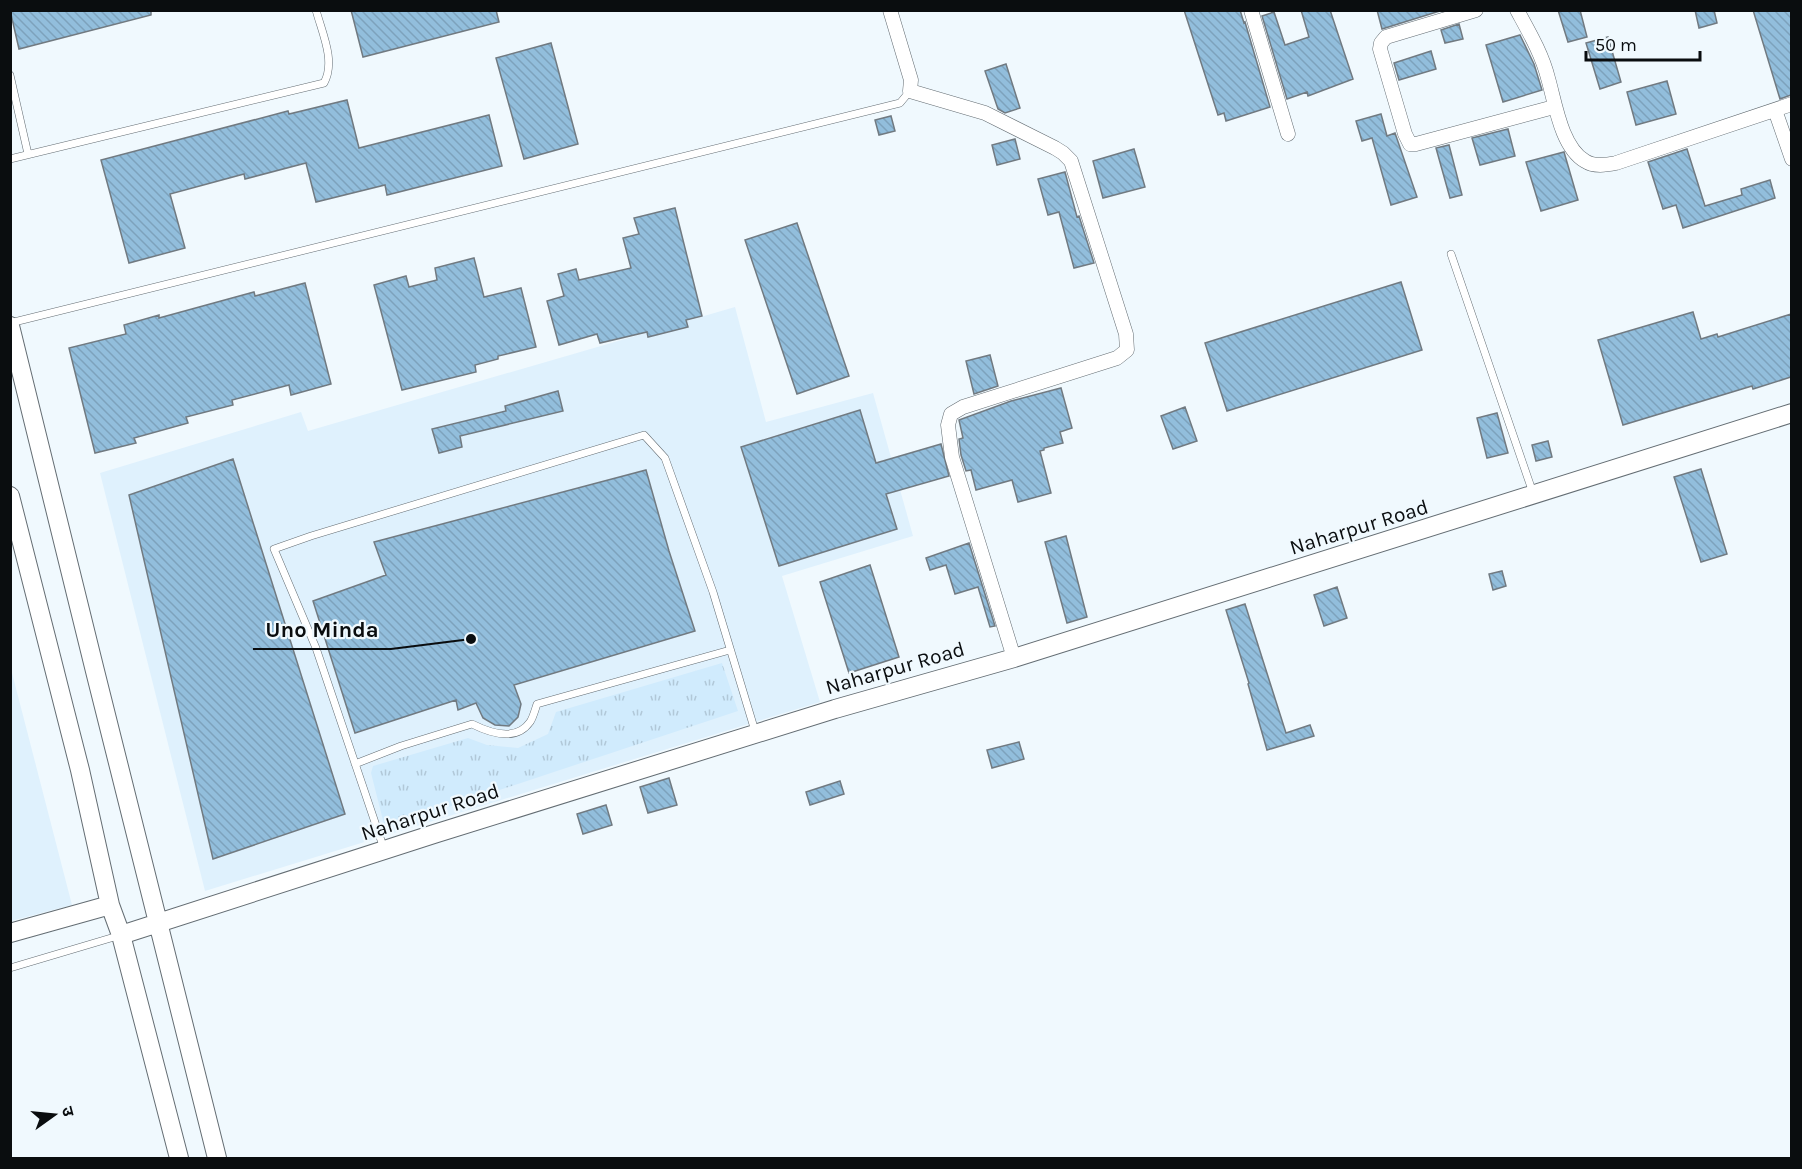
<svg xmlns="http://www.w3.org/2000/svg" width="1802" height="1169" font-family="Karla,'Noto Sans Devanagari',sans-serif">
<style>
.built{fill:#dff1fd}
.grass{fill:url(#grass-tufts)}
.building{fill:url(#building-back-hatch);stroke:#717a81;stroke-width:1.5}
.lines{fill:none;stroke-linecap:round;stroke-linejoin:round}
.service-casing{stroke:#646d73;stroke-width:8}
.minor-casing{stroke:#646d73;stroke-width:15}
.tertiary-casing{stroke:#646d73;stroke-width:20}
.service{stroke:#fff;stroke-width:7}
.minor{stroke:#fff;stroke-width:14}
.tertiary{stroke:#fff;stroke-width:18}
.labels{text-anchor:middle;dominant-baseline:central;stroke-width:4.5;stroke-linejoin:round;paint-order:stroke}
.street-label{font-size:21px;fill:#0a0d0f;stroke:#f0f9fe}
.leader{fill:none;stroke:#0a0d0f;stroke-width:2}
.callout-dot{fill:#0a0d0f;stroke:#f0f9fe;stroke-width:2}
.callout-label{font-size:22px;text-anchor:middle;font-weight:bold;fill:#0a0d0f;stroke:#f0f9fe;stroke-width:4.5;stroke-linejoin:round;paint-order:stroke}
</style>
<defs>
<pattern id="grass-tufts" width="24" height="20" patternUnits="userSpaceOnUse" patternTransform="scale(1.5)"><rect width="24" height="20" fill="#d0ebfd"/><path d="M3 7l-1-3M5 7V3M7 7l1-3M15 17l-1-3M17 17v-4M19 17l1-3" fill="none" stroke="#b1c8d8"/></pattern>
<pattern id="building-back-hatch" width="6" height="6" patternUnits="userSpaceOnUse" patternTransform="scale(1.5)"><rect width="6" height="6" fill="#92bedc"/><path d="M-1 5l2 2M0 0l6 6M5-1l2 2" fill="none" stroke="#7da2bc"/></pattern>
</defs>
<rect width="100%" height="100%" fill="#f0f9fe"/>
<!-- built -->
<path class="built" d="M735 307 766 422 873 393 913 536 782 576 820 702 205 891 100 473 301 412 308 431Z
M11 669 72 905 11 921 10 920Z"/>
<!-- grass -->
<path class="grass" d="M722 663 738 711 385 828 371 773 373 766 468 738 487 745 518 748 548 734 556 712Z"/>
<!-- building -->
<path class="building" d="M10 10H151V15L19 49Z
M351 10H496L499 22 363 57Z
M1184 10H1240L1244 23 1245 22 1270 107 1226 121 1224 113 1218 115Z
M1301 10H1330L1353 79 1308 96 1307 92 1287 99 1262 16 1274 12 1285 45 1309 37Z
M1377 10H1443L1382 29Z
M1558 10H1580L1587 37 1568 42Z
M1695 10H1714L1717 23 1699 28Z
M1753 10H1791V95L1780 99Z
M1459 24 1463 39 1445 43 1441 30Z
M1520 35 1534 64 1542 90 1503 102 1486 45Z
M1608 37 1621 82 1600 89 1586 43Z
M551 43 578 144 524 159 496 58Z
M1431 51 1436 69 1399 80 1394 63Z
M1006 64 1020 108 1005 113 998 109 985 71Z
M1667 81 1676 114 1636 125 1627 92Z
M347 100 359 148 489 115 502 166 387 195 385 185 316 202 306 163 245 179 244 174 170 194 185 248 129 263 101 160 288 111 289 114Z
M1381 114 1387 136 1395 133 1417 197 1391 205 1372 138 1362 141 1356 121Z
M891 116 895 131 879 135 875 120Z
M1508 129 1515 156 1480 165 1472 138Z
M1015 139 1020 159 997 165 992 145Z
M1449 145 1462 195 1450 198 1436 148Z
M1134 149 1145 187 1103 198 1093 161Z
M1687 149 1705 206 1742 195 1741 189 1770 180 1775 198 1683 228 1676 205 1663 209 1648 162Z
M1564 152 1578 200 1541 211 1526 162Z
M1065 172 1077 217 1079 216 1094 263 1074 268 1059 212 1048 215 1038 179Z
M675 208 702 316 686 320 688 327 648 337 647 332 600 343 597 334 559 345 547 301 564 296 558 274 576 269 579 280 631 268 623 238 639 234 634 218Z
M797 223 849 376 797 394 745 240Z
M474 258 484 297 521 288 536 347 498 356V359L475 365 476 372 402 390 374 285 406 276 409 287 437 280 435 268Z
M1401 282 1422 350 1227 411 1205 343Z
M305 283 331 384 291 395 289 385 232 400 233 405 186 417 188 423 134 438 136 443 95 453 69 348 126 334 124 325 159 315V318L254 292 255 296Z
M1693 312 1701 339 1717 334 1718 337 1791 314V377L1753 389 1752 386 1623 425 1598 340Z
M990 355 998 386 974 394 966 361Z
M1061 388 1072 428 1060 432 1063 443 1044 448V450L1040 451 1051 493 1018 502 1012 480 976 490 971 470 966 471 961 455 959 439 963 438 959 420 1011 401Z
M558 391 563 411 460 436 462 447 439 453 432 429 506 411 505 406Z
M1185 407 1197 441 1173 449 1161 416Z
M860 410 876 463 941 444 949 476 886 494 897 529 779 566 741 447Z
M1497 413 1508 453 1487 458 1477 418Z
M1548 441 1552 457 1536 461 1532 445Z
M233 459 345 814 213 859 129 495Z
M1701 469 1727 554 1701 562 1674 477Z
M646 470 669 551 695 631 514 685 521 704 518 717 509 726 495 725 483 718 476 703 458 710 456 700 355 733 313 601 386 575 374 542Z
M1066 536 1087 617 1067 623 1045 542Z
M969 543 995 626 990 627 978 587 955 594 946 565 930 570 926 558Z
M870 565 899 657 849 673 820 582Z
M1502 571 1506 586 1493 590 1489 574Z
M1337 587 1347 618 1324 626 1314 595Z
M1245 604 1286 733 1310 725 1314 736 1267 750 1248 684 1249 683 1226 610Z
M1019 742 1024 759 992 768 987 750Z
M669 778 677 805 648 813 640 787Z
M840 781 844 794 810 805 806 792Z
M606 805 612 825 583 834 577 814Z"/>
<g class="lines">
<defs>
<path id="service" d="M10 75 28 154
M10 159 324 83C336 61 322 33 316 10
M1451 254 1533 493
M10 323 900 103 910 91
M355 764 401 746 472 724C490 733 516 742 530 722 533 718 535 710 537 704L730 650
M384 849 316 648 274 549 311 536 644 435 665 458 713 592 755 731
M10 968 121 935"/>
<path id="minor" d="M890 10 911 80 910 91 985 113 1055 148 1063 153 1071 161 1126 334 1127 350 1117 358 963 407 951 414 948 425 952 457 1014 658
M1251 10 1288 134
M1476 10 1386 37 1381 43 1380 49 1405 134 1410 144H1416L1554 107
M1517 10C1529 32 1542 54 1548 78 1555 102 1561 147 1585 161 1594 167 1606 165 1616 163L1792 104
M1775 110 1792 159"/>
<path id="tertiary" d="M10 326 95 671 217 1158
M10 496 80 770 110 905 121 935 179 1158
M10 933 110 905
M121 935 434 834 835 709 1014 658 1792 413"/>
</defs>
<!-- service casing -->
<use href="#service" class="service-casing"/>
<!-- minor casing -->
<use href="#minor" class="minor-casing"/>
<!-- tertiary casing -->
<use href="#tertiary" class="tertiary-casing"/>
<!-- service -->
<use href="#service" class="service"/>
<!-- minor -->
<use href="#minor" class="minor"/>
<!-- tertiary -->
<use href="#tertiary" class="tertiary"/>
</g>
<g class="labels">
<!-- street labels -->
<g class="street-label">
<text transform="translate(1359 527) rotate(-17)">Naharpur Road</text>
<text transform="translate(895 668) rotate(-16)">Naharpur Road</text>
<text transform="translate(430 812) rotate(-18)">Naharpur Road</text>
</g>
</g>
<!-- callouts -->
<path class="leader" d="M471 639L391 649H253"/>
<circle class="callout-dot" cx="471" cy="639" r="6"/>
<g class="callout-label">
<text x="322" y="637">Uno Minda</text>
</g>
<!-- border -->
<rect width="1802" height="1169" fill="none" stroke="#0a0d0f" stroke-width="24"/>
<!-- north arrow -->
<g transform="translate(54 1115) rotate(75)" stroke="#f0f9fe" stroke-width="4.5" paint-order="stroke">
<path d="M0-4.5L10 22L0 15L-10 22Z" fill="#0a0d0f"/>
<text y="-9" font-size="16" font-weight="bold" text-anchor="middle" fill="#0a0d0f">उ</text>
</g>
<!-- scale -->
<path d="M1586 51v9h114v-9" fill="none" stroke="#0a0d0f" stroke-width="3"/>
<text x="1595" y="51" font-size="18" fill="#0a0d0f" stroke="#f0f9fe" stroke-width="4.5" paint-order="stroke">50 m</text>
</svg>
